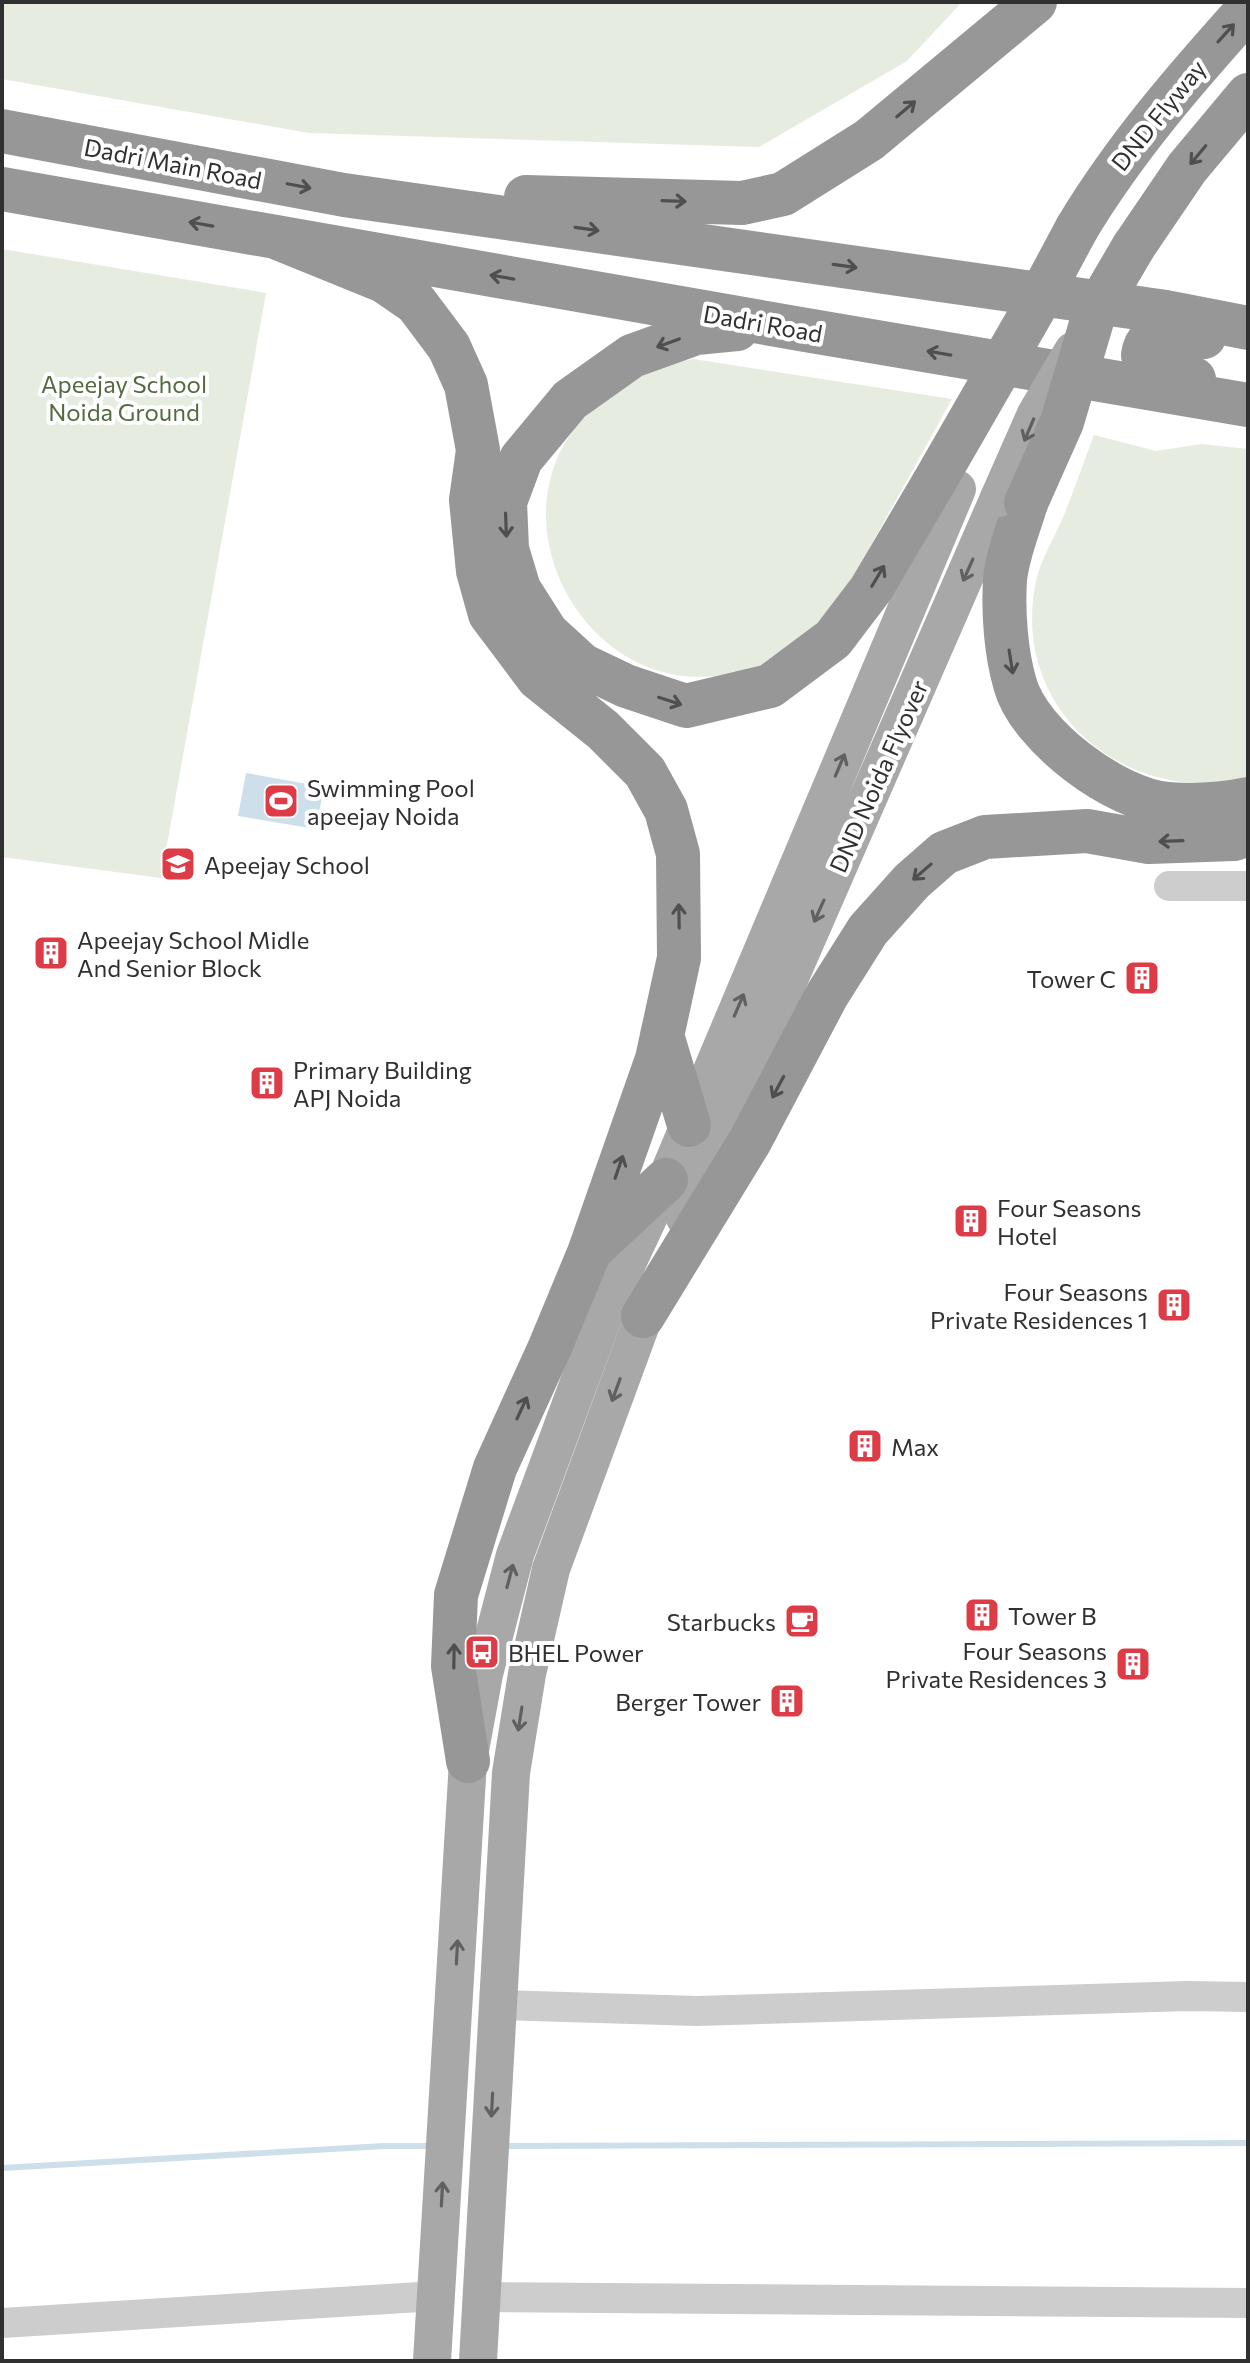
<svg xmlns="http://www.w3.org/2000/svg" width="1250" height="2363" font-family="Commissioner,sans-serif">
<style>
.green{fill:#e6ecdf}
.water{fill:#ccdfeb}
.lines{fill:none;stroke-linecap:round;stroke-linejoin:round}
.stream{stroke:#ccdfeb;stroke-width:6}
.minor{stroke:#cdcdcd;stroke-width:30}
.major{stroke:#a8a8a8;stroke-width:38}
.highway{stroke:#979797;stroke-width:44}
.major-bridge{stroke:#a8a8a8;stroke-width:38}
.highway-bridge{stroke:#979797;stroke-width:44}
.oneway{stroke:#4f4f4f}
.oneway2{stroke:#606060}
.labels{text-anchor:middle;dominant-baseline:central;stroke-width:8;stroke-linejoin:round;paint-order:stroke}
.street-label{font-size:24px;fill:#303030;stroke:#fff}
.park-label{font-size:24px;fill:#536a3f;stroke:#fff}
.poi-label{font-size:24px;fill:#303030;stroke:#fff;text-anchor:start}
</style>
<rect width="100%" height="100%" fill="#fff"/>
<!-- green -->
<path class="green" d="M2 2H962L907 61 759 147 309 133 2 79Z
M2 249 266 293 161 878 2 857Z
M693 359 952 399C925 448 897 498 870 547 858 567 849 593 834 611 824 624 805 634 791 644 783 651 773 661 763 666 754 670 742 671 733 673 589 706 484 518 588 413 620 381 648 366 693 359Z
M1094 435 1156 451 1202 444 1248 449V779C1125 806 1009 710 1036 581 1042 556 1055 537 1064 515 1075 488 1084 461 1094 435Z"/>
<!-- water -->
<path class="water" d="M246 773 324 787 316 829 238 816Z"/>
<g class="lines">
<!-- stream -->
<path class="stream" d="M504 2146 1248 2143
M2 2168 384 2146H432"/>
<!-- minor -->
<path class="minor" d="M1169 886H1248
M498 2005 697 2011 1188 1996 1248 1997
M480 2297 1248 2303
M2 2323 436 2296"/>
<!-- major -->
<path class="major" d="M685 1218 999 498
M432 2361 468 1761 484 1674 515 1555 608 1304 666 1180 957 489
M478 2361 511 1773 527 1674 551 1569 654 1289"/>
<!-- highway -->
<path class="highway" d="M2 131 344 195 1166 312 1248 328
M2 189 800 329 1248 405
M526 197 742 203 783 194 869 140 1035 2
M1077 228C1125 148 1186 78 1248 9
M278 238 384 281 416 303 449 347 466 385 478 450 471 500 478 571 490 614 538 678 603 730 645 772 666 810 678 854 679 958 657 1059 589 1253 550 1347 495 1468 456 1595 453 1666 468 1761
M1134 246 1187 168 1248 95
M737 329 696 333 632 356 570 400 521 459 505 502 507 549 519 589 547 633 582 665 626 686 686 706 770 686 833 639 871 589 933 484
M1194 379 1156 370 1143 355C1147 324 1182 333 1204 337
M1026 503C1019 527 1007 555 1005 580 1003 613 1006 653 1015 684 1029 736 1116 800 1168 804 1193 806 1224 804 1248 799
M662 1035 689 1125
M593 1248 666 1180
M643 1316 750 1141 827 995 868 930 912 881 944 853 985 837 1087 831 1149 842 1234 839 1248 834"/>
<!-- major-bridge -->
<path class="major-bridge" d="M999 498 1036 414 1073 351"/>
<!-- highway-bridge -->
<path class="highway-bridge" d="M933 484 1032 312 1077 228
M1026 503 1062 422 1094 314 1134 246"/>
</g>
<!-- one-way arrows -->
<defs><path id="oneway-shaft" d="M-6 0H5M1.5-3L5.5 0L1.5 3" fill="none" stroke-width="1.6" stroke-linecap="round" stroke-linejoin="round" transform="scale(2)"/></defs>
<g class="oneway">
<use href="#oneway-shaft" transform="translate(1226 33) rotate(-48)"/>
<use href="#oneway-shaft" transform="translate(906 109) rotate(-40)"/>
<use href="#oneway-shaft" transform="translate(1198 155) rotate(130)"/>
<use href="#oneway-shaft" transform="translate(299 186) rotate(11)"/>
<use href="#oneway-shaft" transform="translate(674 201) rotate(2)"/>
<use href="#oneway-shaft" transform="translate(201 224) rotate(-170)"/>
<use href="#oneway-shaft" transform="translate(587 229) rotate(8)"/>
<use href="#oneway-shaft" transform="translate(845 266) rotate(8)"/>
<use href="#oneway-shaft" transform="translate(502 277) rotate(-170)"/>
<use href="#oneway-shaft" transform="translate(668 343) rotate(160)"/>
<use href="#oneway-shaft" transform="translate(939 353) rotate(-170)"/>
<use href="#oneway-shaft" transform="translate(506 525) rotate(88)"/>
<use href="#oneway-shaft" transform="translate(878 576) rotate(-59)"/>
<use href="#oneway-shaft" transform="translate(1011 662) rotate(81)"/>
<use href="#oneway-shaft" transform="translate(670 701) rotate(18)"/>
<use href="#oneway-shaft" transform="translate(1171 841) rotate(178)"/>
<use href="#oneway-shaft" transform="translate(922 872) rotate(139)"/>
<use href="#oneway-shaft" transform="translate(679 916) rotate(-91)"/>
<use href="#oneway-shaft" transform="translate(778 1087) rotate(118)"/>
<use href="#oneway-shaft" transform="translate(619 1167) rotate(-71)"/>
<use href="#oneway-shaft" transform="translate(522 1408) rotate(-65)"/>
<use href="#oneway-shaft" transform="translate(454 1656) rotate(-89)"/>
</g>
<g class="oneway2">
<use href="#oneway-shaft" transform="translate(1029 430) rotate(113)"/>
<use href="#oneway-shaft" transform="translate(968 570) rotate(114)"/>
<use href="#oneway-shaft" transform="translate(840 765) rotate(-67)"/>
<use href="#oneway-shaft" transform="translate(819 911) rotate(114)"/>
<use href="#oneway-shaft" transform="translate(739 1005) rotate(-67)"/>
<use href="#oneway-shaft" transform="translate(616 1390) rotate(110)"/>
<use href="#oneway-shaft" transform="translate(510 1576) rotate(-75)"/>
<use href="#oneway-shaft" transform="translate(520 1719) rotate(99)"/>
<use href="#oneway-shaft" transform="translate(457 1952) rotate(-87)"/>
<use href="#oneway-shaft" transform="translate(492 2105) rotate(93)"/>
<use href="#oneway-shaft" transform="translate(442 2194) rotate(-87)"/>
</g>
<!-- icons -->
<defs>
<symbol id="stadium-square" viewBox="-11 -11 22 22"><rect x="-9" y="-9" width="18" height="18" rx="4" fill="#dd3b46" stroke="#fff"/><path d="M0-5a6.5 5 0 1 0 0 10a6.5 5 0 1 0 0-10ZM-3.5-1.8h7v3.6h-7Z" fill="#fff"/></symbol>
<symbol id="school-square" viewBox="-11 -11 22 22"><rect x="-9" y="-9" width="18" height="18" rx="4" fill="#dd3b46" stroke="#fff"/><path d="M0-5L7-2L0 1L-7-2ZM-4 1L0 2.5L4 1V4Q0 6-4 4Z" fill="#fff"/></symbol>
<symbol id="building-square" viewBox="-11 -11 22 22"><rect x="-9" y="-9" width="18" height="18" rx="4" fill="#dd3b46" stroke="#fff"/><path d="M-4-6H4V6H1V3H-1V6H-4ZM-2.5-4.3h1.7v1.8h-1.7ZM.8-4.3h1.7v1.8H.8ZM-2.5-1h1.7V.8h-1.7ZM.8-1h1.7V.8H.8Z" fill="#fff"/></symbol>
<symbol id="cafe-square" viewBox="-11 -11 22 22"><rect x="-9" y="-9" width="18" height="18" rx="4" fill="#dd3b46" stroke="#fff"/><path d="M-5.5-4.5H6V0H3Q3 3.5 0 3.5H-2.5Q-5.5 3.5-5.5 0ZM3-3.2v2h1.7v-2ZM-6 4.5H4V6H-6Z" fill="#fff"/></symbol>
<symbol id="bus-square" viewBox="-11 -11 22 22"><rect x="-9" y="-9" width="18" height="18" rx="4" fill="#dd3b46" stroke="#fff"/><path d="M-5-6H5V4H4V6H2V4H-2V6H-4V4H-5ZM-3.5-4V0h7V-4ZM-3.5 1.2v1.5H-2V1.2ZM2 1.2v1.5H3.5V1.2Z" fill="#fff"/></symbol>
</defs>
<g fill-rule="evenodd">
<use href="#stadium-square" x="261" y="781" width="40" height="40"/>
<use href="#school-square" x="158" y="844" width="40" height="40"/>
<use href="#building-square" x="31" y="933" width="40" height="40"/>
<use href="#building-square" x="1122" y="958" width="40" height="40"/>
<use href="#building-square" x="247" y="1063" width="40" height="40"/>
<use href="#building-square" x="951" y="1201" width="40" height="40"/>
<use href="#building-square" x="1154" y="1285" width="40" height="40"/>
<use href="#building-square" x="845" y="1426" width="40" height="40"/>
<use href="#building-square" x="962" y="1595" width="40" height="40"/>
<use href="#cafe-square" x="782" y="1601" width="40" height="40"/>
<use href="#bus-square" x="462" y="1632" width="40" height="40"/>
<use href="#building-square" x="1113" y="1644" width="40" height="40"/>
<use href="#building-square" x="767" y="1681" width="40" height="40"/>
</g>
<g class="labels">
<!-- street labels -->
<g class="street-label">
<text transform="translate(1158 115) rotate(-51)">DND Flyway</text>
<text transform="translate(173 163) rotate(11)">Dadri Main Road</text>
<text transform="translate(763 323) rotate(10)">Dadri Road</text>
<text transform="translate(878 776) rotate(-66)">DND Noida Flyover</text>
</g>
<!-- park labels -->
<g class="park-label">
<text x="124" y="383">Apeejay School<tspan x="124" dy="28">Noida Ground</tspan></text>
</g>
<!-- poi labels -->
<g class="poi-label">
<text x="307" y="787">Swimming Pool<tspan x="307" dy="28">apeejay Noida</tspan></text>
<text x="204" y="864">Apeejay School</text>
<text x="77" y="939">Apeejay School Midle<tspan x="77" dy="28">And Senior Block</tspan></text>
<text x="1116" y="978" text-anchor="end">Tower C</text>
<text x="293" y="1069">Primary Building<tspan x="293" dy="28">APJ Noida</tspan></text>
<text x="997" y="1207">Four Seasons<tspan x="997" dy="28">Hotel</tspan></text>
<text x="1148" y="1291" text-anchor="end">Four Seasons<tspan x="1148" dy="28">Private Residences 1</tspan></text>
<text x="891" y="1446">Max</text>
<text x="1008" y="1615">Tower B</text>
<text x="776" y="1621" text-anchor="end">Starbucks</text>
<text x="1107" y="1650" text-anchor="end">Four Seasons<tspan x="1107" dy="28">Private Residences 3</tspan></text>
<text x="508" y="1652">BHEL Power</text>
<text x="761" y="1701" text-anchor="end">Berger Tower</text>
</g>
</g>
<!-- border -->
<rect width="1250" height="2363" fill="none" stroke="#303030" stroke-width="8"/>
</svg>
